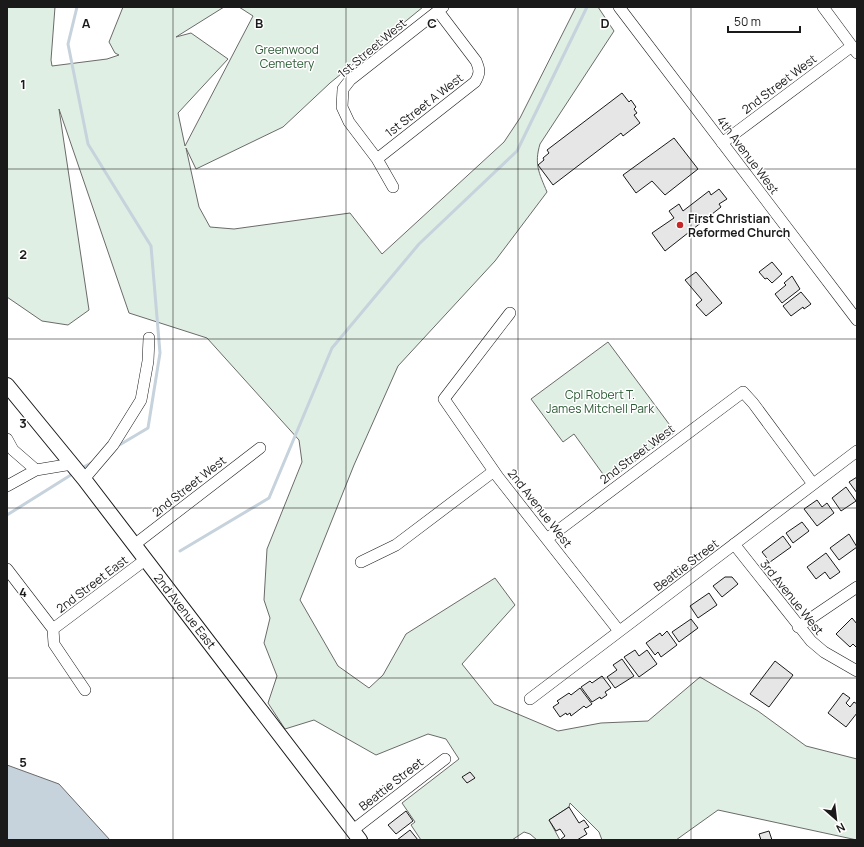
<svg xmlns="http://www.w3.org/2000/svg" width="864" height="847" font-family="Manrope,sans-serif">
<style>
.green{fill:#e0efe3;stroke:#6a6a6a}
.water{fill:#c6d2dc;stroke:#6a6a6a}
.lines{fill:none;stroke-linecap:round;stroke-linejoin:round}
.stream{stroke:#c6d2dc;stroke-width:3}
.building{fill:#e6e6e6;stroke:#1a1a1a}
.minor-casing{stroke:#1a1a1a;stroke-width:12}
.major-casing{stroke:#1a1a1a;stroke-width:16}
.minor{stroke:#fff;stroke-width:11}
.major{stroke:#fff;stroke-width:14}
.grid{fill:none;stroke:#1a1a1a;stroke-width:1;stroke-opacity:0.55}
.poi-dot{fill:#c62828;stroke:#fff;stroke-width:1.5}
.labels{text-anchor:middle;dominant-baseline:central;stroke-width:3;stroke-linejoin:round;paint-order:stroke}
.street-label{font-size:12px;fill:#1a1a1a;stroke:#fff}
.park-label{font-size:12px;fill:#2b5a34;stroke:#fff}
.poi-label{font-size:12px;font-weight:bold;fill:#1a1a1a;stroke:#fff;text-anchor:start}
.grid-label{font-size:13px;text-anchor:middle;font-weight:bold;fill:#1a1a1a;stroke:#fff;stroke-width:3;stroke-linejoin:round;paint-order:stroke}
</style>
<rect width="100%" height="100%" fill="#fff"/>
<!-- green -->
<path class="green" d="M7 7H55L51 60 52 66 107 59 119 55 115 53 109 42 123 7H224L176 37 191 33 228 59 178 113 185 146 253 16 239 7H423L330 83 283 127 196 169 186 148 199 207 210 227 234 229 350 213 382 254 504 142 520 118 576 7H598L614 31 540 144C534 164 539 173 547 192L495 261 398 366 354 465 300 600 338 666 369 688 383 675 406 634 495 578 515 605 462 664 494 704 558 731 601 723 648 721 700 677 758 711 806 746 857 759V840L718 810 676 840H602L599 832 570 803 569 807 549 820 560 840H537L530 834 524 832 512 840H421L411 825 415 822 402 803 459 759 446 739 428 734 376 755 314 720 285 729 268 703 277 676 264 643 270 618 264 600 267 549 302 462 299 440 207 338 129 313 59 109 89 310 68 325 42 321 7 297Z
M608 342 675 432 608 481 574 434 563 442 531 399Z"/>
<!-- water -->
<path class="water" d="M7 765 59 784 110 840H7Z"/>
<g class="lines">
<!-- stream -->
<path class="stream" d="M77 7 68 44 88 144 151 246 160 353 148 428 116 447
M80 469 93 462
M7 515 74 473
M180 551 269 498 332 348 419 244 517 151 587 7"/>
</g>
<!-- building -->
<path class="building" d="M622 93 629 102 631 100 636 107 634 109 637 113 634 115 640 123 623 136 621 133 553 185 538 165 544 160 543 158 549 153 547 150Z
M674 138 698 169 665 195 652 181 636 193 623 175Z
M719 189 727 199 719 204 721 207 665 251 652 233 674 218 669 211 679 204 683 211 709 191 711 195Z
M772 262 782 274 772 283 767 278 765 279 759 272Z
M696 272 722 303 706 316 696 305 702 300 685 280Z
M792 276 800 289 782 303 775 294 786 285 784 283Z
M801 292 811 304 804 309 803 307 791 316 783 306Z
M857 477V493L849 482Z
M846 487 856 501 841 511 832 498Z
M817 500 822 507 827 503 834 513 817 526 804 509Z
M802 522 809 531 793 543 786 533Z
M849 534 857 547 839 560 830 548Z
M783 536 791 547 770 562 762 552Z
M826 553 840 572 830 579 825 572 816 579 807 567Z
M725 577H732L738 584 722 597 713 586Z
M709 593 717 605 698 618 690 606Z
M852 618 857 624V648L853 644 850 647 836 634Z
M691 619 698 628 679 642 672 632Z
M667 631 677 645 661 657 658 652 655 655 646 643 660 633 662 636Z
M635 650 639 656 647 650 657 664 639 677 624 657Z
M622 659 634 676 615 688 607 677 617 670 613 665Z
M775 661 793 675 769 707 750 694Z
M602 676 611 688 605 692 607 695 601 699 600 697 592 702 581 687 590 681 592 683Z
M580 688 592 704 586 708 584 706 571 716 570 713 567 715 566 713 560 717 553 707 559 703 557 701 569 693 571 695Z
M843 693 850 698 846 703 850 707 854 702 857 704V713L846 727 828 713Z
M470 772 475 778 467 783 462 777Z
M569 807 579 823 584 820 589 827 584 829 587 834 577 840H560L565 836 560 829 556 831 549 820Z
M406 811 413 821 396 834 388 825Z
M410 830 418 840H397Z
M769 831 772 840H761L759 834Z"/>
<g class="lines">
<defs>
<path id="minor" d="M619 7 857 320
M823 7 857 53
M722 143 852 46
M377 159 475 82C480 74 480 70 476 61L438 11
M393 187 377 159 349 122 342 107 343 89 350 80 443 7
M510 313 444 399 498 477 619 631
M7 439 13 450 36 470
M84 479 113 445 141 400 148 361 149 338
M7 486 36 470 72 464
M548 538 743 392 753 403 813 484
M734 544 811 641 824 652 857 671
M134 545 260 448
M361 562 396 545 494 471
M7 569 53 629 54 644 85 690
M798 627 857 587
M53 629 145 560
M530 699 857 451
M353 830 445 759"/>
<path id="major" d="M7 385 84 479 360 840"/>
</defs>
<!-- minor casing -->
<use href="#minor" class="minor-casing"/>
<!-- major casing -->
<use href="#major" class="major-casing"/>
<!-- minor -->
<use href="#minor" class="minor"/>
<!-- major -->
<use href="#major" class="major"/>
</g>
<!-- grid -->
<path class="grid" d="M173 7V840M346 7V840M518 7V840M691 7V840M7 169H857M7 339H857M7 508H857M7 678H857"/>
<!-- markers -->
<circle class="poi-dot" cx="680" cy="225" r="4"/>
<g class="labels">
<!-- street labels -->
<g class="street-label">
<text transform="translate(372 48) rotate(-40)">1st Street West</text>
<text transform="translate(779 84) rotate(-37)">2nd Street West</text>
<text transform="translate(424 105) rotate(-38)">1st Street A West</text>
<text transform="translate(748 155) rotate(53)">4th Avenue West</text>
<text transform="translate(637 454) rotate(-37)">2nd Street West</text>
<text transform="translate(189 486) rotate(-38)">2nd Street West</text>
<text transform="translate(540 508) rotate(52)">2nd Avenue West</text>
<text transform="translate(686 565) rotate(-37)">Beattie Street</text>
<text transform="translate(92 584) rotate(-37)">2nd Street East</text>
<text transform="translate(792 597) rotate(51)">3rd Avenue West</text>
<text transform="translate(185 611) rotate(52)">2nd Avenue East</text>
<text transform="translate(391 784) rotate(-38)">Beattie Street</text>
</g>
<!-- park labels -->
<g class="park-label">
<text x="287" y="49">Greenwood<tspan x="287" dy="14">Cemetery</tspan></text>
<text x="600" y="394">Cpl Robert T.<tspan x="600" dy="14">James Mitchell Park</tspan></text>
</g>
<!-- poi labels -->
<g class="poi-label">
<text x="688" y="218">First Christian<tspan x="688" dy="14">Reformed Church</tspan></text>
</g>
</g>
<g class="grid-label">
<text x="86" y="28">A</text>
<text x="259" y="28">B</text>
<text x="432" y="28">C</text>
<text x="605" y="28">D</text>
<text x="23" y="89">1</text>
<text x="23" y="259">2</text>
<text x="23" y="428">3</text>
<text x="23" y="597">4</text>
<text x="23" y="767">5</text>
</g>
<!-- border -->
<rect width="864" height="847" fill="none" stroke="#1a1a1a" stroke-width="16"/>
<!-- north arrow -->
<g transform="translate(836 819) rotate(152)" stroke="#ffffff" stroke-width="3" paint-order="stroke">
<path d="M0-3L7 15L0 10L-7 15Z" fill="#1a1a1a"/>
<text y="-6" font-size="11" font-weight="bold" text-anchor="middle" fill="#1a1a1a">N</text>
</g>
<!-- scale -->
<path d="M728 26v6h72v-6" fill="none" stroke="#1a1a1a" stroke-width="2"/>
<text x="734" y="26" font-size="12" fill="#1a1a1a" stroke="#ffffff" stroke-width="3" paint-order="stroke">50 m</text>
</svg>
